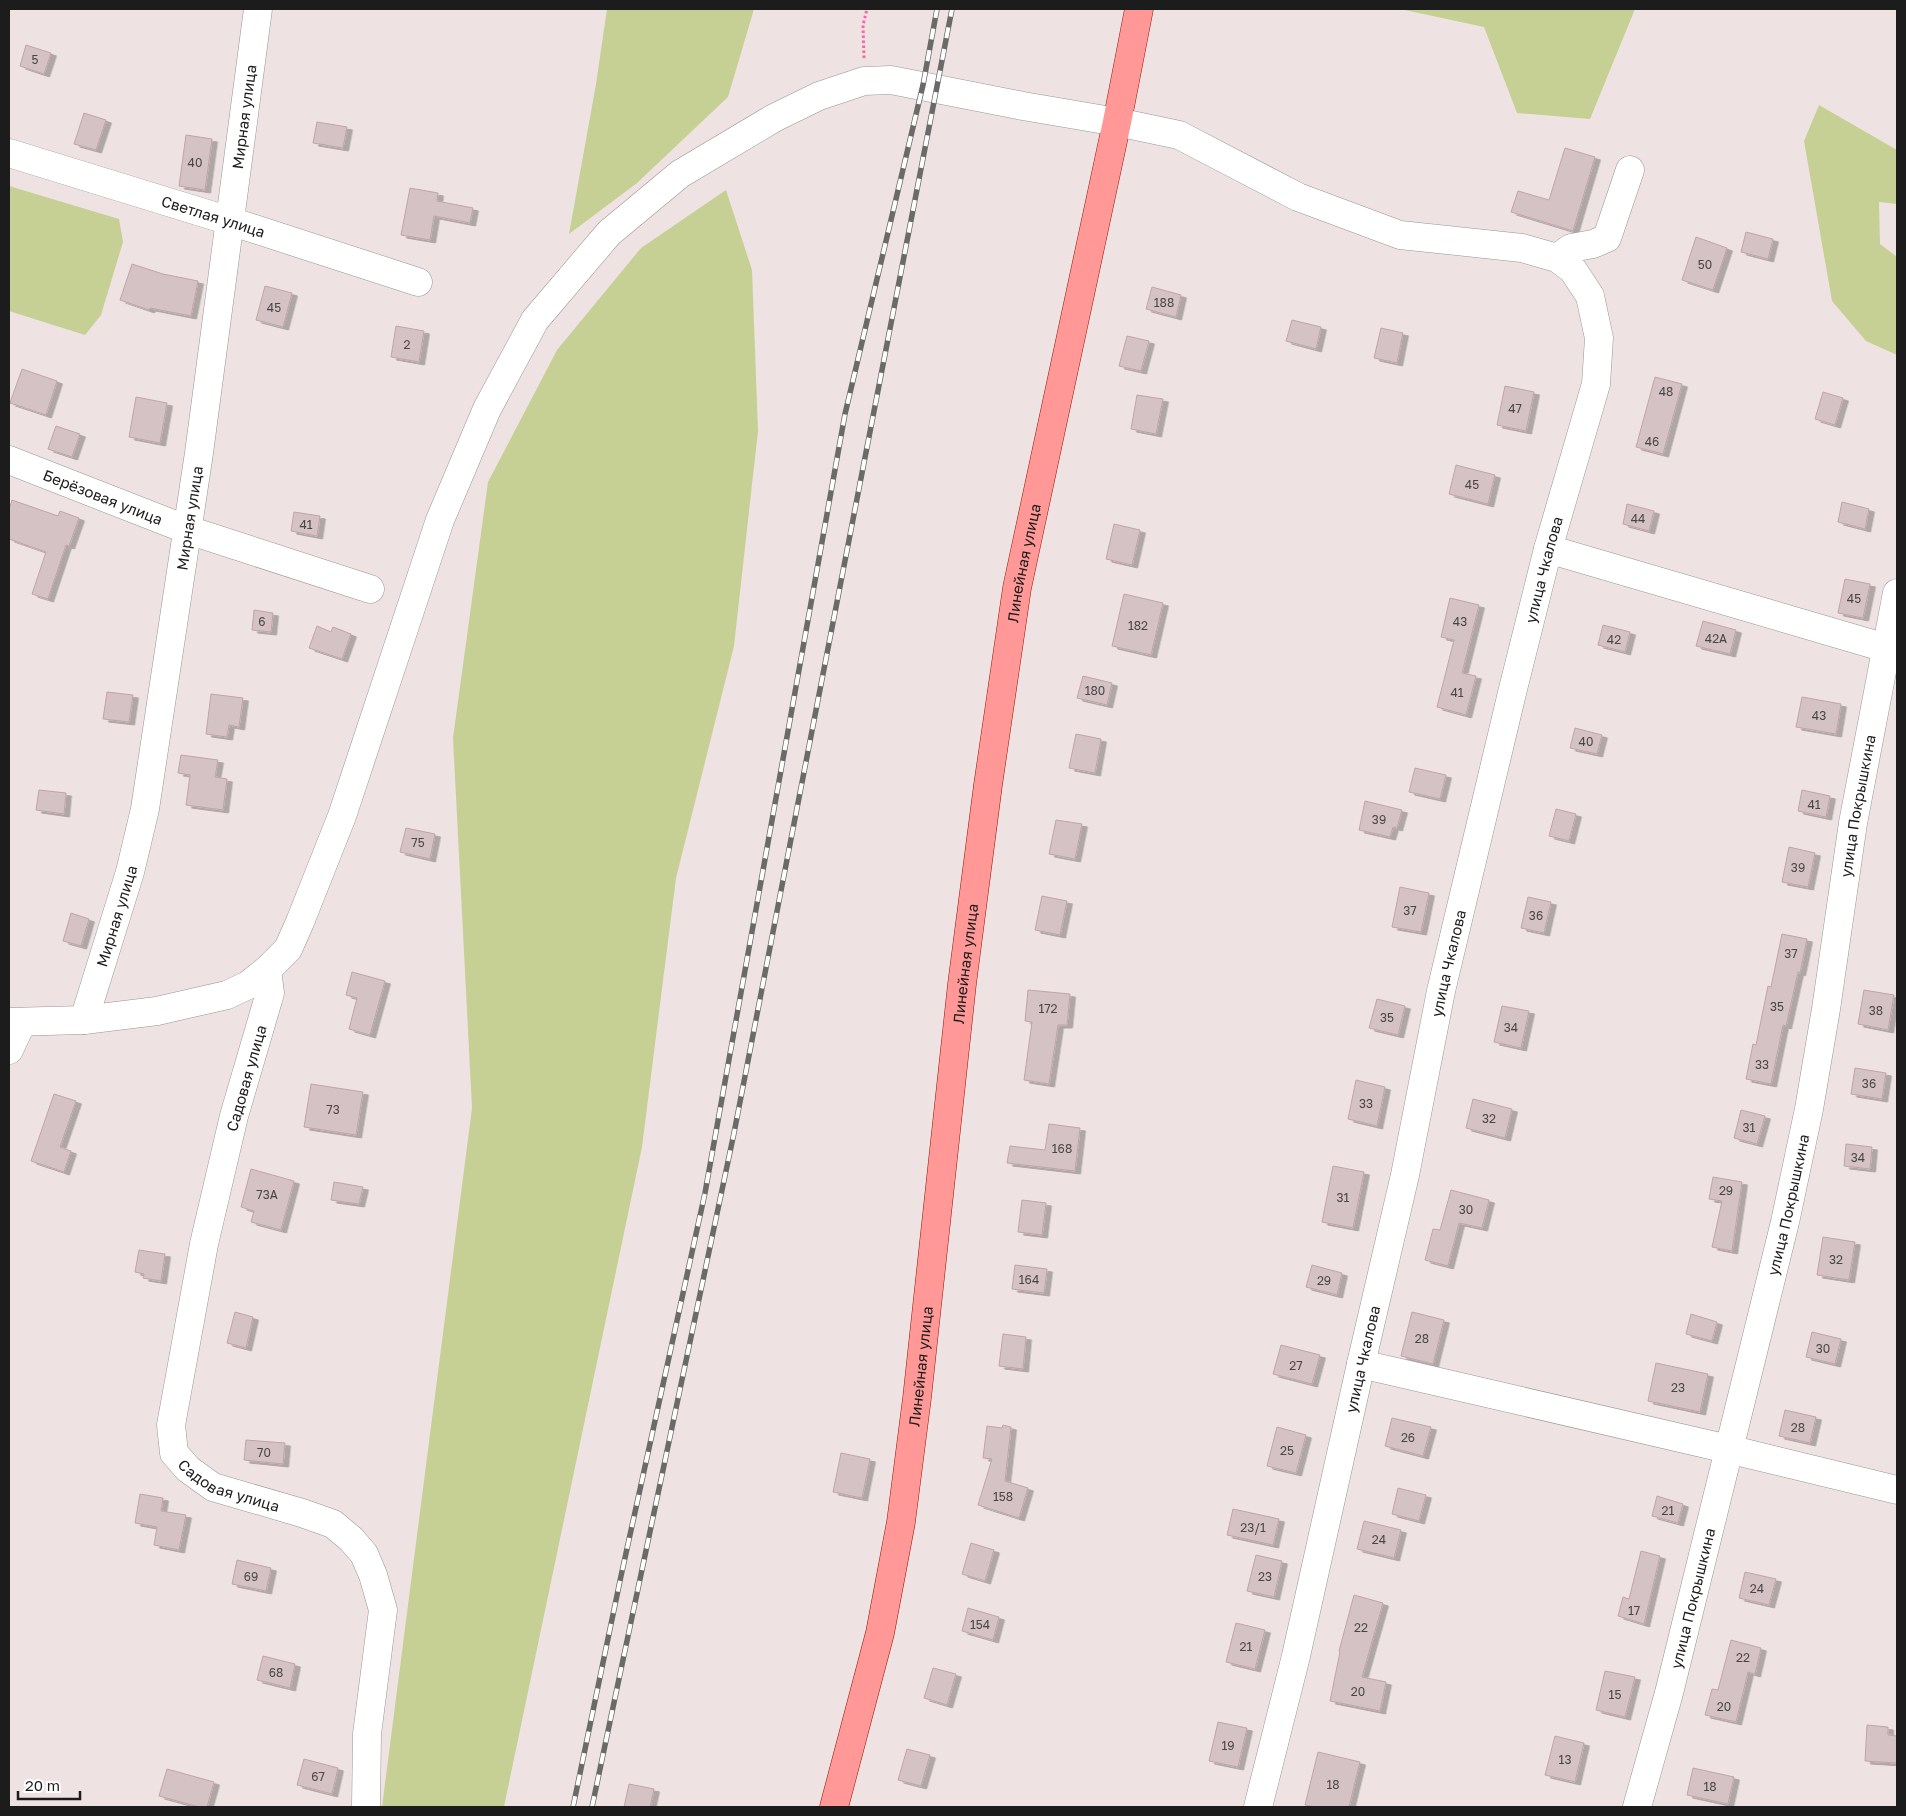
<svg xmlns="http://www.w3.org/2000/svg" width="1906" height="1816" font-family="'Golos Text',sans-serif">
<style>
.forest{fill:#c6d094}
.building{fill:#d5c2c4;stroke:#c1a3a7;filter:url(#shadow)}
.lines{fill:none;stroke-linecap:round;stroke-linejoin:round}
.minor-casing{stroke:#969696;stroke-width:29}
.major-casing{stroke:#951200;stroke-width:29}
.path{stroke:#ff62a8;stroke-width:3;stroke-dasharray:2.5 2.5;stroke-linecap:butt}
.minor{stroke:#fff;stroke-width:28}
.major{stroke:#ff9896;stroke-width:28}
.rail-casing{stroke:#6a6a6a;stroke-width:5.5}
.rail{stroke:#fff;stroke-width:4;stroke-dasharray:11;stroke-linecap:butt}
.labels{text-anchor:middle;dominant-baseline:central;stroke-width:4.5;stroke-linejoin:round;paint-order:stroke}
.number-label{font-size:12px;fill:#4a4646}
.street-label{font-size:15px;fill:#1c1c1c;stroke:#fff}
</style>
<defs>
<filter id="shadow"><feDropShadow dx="5.5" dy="3" stdDeviation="0" flood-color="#0004"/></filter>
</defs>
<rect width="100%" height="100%" fill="#eee3e2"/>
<!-- forest -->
<path class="forest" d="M607 9H754L728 97 637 183 569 234 596 84Z
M1400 9H1635L1590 119 1517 113 1484 27Z
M1819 105 1897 150V204L1879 202 1880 244 1897 257V355L1866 341 1832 301 1804 141Z
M9 186 119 219 123 242 101 315 85 335 9 311Z
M726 190 752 270 758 431 734 646 676 878 642 1147 506 1797 504 1807H382L472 1108 453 738 488 482 557 350 641 248Z"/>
<!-- building -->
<path class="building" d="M26 45 51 53 44 74 20 66Z
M84 113 106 120 96 150 74 144Z
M317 122 347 127 343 148 313 143Z
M186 135 212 139 205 190 179 186Z
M1565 148 1595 157 1573 231 1511 212 1518 191 1549 200Z
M410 188 438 193 437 201 473 208 470 223 434 216 430 240 401 235Z
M1746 232 1773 239 1768 259 1741 252Z
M1696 237 1727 248 1713 290 1682 280Z
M132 264 163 274 198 281 191 316 150 308 149 310 120 300Z
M265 286 292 293 283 327 256 320Z
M1152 287 1181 295 1176 317 1146 309Z
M1292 320 1321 327 1316 349 1286 341Z
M396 326 424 331 419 362 391 357Z
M1381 328 1403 333 1397 363 1374 358Z
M1127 336 1149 341 1141 371 1119 366Z
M22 369 57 381 46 415 10 403Z
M1655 377 1682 384 1663 454 1636 447Z
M1505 386 1534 392 1526 431 1497 425Z
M1823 392 1843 398 1835 425 1815 419Z
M1137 395 1163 399 1156 434 1131 429Z
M136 397 167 403 160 443 129 437Z
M56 426 80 434 72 457 48 449Z
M1456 465 1495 475 1488 504 1449 494Z
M12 500 58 516 60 511 79 518 69 546 66 545 48 599 32 594 46 552 9 539V510Z
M1842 502 1869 509 1865 529 1838 522Z
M1627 504 1654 511 1649 531 1623 524Z
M294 512 320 516 317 536 291 531Z
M1114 524 1140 530 1132 565 1106 559Z
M1845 579 1870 584 1863 618 1838 613Z
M1124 594 1163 603 1151 655 1112 646Z
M1450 598 1479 605 1462 673 1476 676 1466 715 1437 707 1454 640 1441 637Z
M254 610 273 613 271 632 252 630Z
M1703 621 1736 630 1730 654 1696 646Z
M1603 625 1630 632 1625 652 1598 645Z
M317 626 331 632 333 627 351 634 342 659 309 648Z
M1083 676 1112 683 1107 705 1077 698Z
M107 692 133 695 129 722 103 719Z
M211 694 243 698 239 727 229 725 227 737 206 734Z
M1802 697 1841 704 1836 734 1796 727Z
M1575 728 1602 735 1597 754 1570 748Z
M1076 734 1101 739 1095 773 1069 768Z
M181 755 218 760 215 777 227 779 223 810 186 805 190 775 178 773Z
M1415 768 1446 775 1440 799 1409 792Z
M39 790 66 793 64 814 36 810Z
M1802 790 1830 796 1826 817 1798 811Z
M1365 801 1402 810 1397 828 1393 827 1390 837 1359 830Z
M1556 809 1576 814 1569 841 1549 836Z
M1056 820 1082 824 1075 859 1049 854Z
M406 828 435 834 430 859 400 852Z
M1789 847 1815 853 1808 887 1782 882Z
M1400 887 1429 893 1421 932 1392 927Z
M1042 896 1067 901 1060 935 1035 930Z
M1528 897 1551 902 1544 933 1521 928Z
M71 913 89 919 81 946 63 941Z
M1782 934 1807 939 1800 973 1798 972 1786 1026 1783 1025 1771 1084 1746 1079 1753 1044 1756 1045 1768 986 1771 987Z
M352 972 385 981 370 1035 349 1029 357 998 346 995Z
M1028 990 1070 994 1067 1025H1058L1049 1084 1024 1080 1032 1022 1025 1021Z
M1864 990 1894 995 1888 1030 1858 1024Z
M1377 999 1405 1006 1398 1035 1369 1028Z
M1502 1006 1529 1011 1521 1048 1494 1042Z
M1855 1068 1886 1073 1882 1099 1851 1094Z
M1356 1080 1385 1087 1377 1126 1348 1119Z
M311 1084 363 1092 356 1135 304 1127Z
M54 1094 76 1101 60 1147 71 1151 64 1172 31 1161Z
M1473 1099 1512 1109 1505 1138 1466 1128Z
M1741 1110 1765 1116 1757 1144 1734 1138Z
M1049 1124 1080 1128 1075 1171 1007 1163 1010 1146 1045 1150Z
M1846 1144 1872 1147 1870 1169 1844 1166Z
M1333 1166 1364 1172 1353 1228 1322 1222Z
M251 1169 294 1181 281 1230 251 1222 254 1211 241 1207Z
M1713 1177 1742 1182 1732 1251 1712 1247 1722 1201 1709 1199Z
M334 1182 363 1187 359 1204 331 1200Z
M1451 1190 1489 1200 1482 1228 1459 1223 1448 1266 1425 1260 1433 1229 1440 1230Z
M1022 1200 1046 1203 1042 1235 1018 1232Z
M1823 1237 1855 1242 1849 1280 1817 1275Z
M139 1250 165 1254 161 1281 143 1278 144 1274 135 1272Z
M1015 1265 1047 1269 1044 1293 1012 1289Z
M1312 1265 1342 1273 1337 1295 1306 1287Z
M235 1312 253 1317 246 1348 227 1343Z
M1412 1312 1444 1320 1433 1364 1401 1356Z
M1691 1314 1717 1322 1712 1341 1686 1334Z
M1812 1332 1841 1339 1835 1364 1806 1357Z
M1003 1334 1026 1337 1023 1369 999 1366Z
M1281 1345 1320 1355 1312 1384 1273 1374Z
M1656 1363 1708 1374 1700 1412 1648 1401Z
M1785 1410 1816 1417 1810 1443 1779 1436Z
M1392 1418 1431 1427 1423 1456 1385 1446Z
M1003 1425 1011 1427 1005 1481 1028 1488 1019 1518 978 1505 992 1459 983 1458 987 1426 1002 1428Z
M1277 1427 1306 1435 1296 1473 1267 1466Z
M246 1440 285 1443 283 1464 244 1460Z
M841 1453 870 1459 862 1498 833 1492Z
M1398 1488 1426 1495 1419 1521 1392 1514Z
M140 1494 163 1498 161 1511 186 1515 179 1550 154 1545 157 1527 135 1523Z
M1657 1496 1683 1504 1678 1523 1652 1516Z
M1233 1509 1279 1519 1273 1545 1227 1535Z
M1364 1521 1401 1530 1394 1558 1357 1549Z
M971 1543 994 1550 985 1581 962 1574Z
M1641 1551 1660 1556 1644 1624 1618 1616 1623 1597 1629 1599Z
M1256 1555 1282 1561 1274 1597 1247 1591Z
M237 1560 271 1568 266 1591 232 1584Z
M1745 1572 1776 1579 1769 1605 1739 1598Z
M1354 1595 1383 1603 1362 1677 1386 1682 1380 1711 1330 1701 1340 1652 1339 1651Z
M968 1608 999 1617 993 1640 962 1631Z
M1236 1623 1265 1630 1255 1669 1226 1662Z
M1731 1640 1761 1648 1755 1674 1748 1672 1736 1722 1705 1715 1712 1689 1718 1690Z
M263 1656 295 1664 290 1688 257 1680Z
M933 1668 956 1674 947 1705 924 1698Z
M1605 1671 1635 1677 1625 1717 1596 1710Z
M1218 1722 1247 1728 1238 1767 1209 1761Z
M1867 1725 1888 1727V1735L1897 1736V1763L1865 1761Z
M1555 1736 1584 1743 1575 1782 1545 1775Z
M907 1749 930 1755 921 1786 898 1780Z
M1318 1752 1360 1762 1349 1807H1315L1305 1805Z
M304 1759 338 1768 332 1794 297 1785Z
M1693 1768 1734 1777 1728 1804 1687 1795Z
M167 1769 214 1782 207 1807H199L159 1796Z
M629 1784 654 1789 650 1807H624Z"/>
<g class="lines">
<defs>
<g id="minor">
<path id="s1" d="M9 153 230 221 418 282"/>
<path id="s2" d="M9 460 188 530 370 589"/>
<path d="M1548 549 1886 648"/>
<path id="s3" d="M267 970 270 993 234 1116 204 1244 171 1425 174 1453 188 1469 213 1487 302 1513 333 1524 351 1539 364 1554 373 1575 383 1610 367 1734 366 1807"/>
<path id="s4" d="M84 1020 130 872 145 809 199 453 258 9"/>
<path d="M9 1022 84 1020 157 1011 227 995 248 985 267 970 288 949 300 922 342 816 440 520 487 409 535 320 609 233 680 174 774 118 819 96 864 81 891 80 1023 106 1117 122 1179 135 1298 197 1400 235 1522 248 1557 258"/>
<path d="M9 1050 22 1022"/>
<path d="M1361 1364 1728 1449 1897 1490"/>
<path id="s5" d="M1258 1807 1296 1656 1361 1364 1405 1175 1441 991 1512 693 1548 549 1596 384 1599 338 1590 296 1573 270 1557 258 1571 248 1593 244 1607 238 1630 170"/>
<path id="s6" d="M1637 1807 1669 1693 1785 1222 1809 1109 1826 1009 1853 823 1897 593"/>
</g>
<g id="major">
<path id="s7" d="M834 1807 880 1633 901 1522 917 1398 962 984 988 785 1017 588 1117 122 1139 9"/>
</g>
</defs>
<!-- minor casing -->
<use href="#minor" class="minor-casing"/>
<!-- major casing -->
<use href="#major" class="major-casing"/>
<!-- path -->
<path class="path" d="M864 58 863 25 867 9"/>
<!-- minor -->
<use href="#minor" class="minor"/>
<!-- major -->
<use href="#major" class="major"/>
<defs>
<path id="rail" d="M573 1807 621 1576 705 1193 845 414 923 85 937 9
M592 1807 734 1133 952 9"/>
</defs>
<!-- rail casing -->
<use href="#rail" class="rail-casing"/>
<!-- rail -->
<use href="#rail" class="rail"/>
</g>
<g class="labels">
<!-- number labels -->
<g class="number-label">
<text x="35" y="59">5</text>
<text x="195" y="162">40</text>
<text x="1705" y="264">50</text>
<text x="1164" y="302">188</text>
<text x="274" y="307">45</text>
<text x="407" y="344">2</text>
<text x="1666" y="391">48</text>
<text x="1515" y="408">47</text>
<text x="1652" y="441">46</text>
<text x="1472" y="484">45</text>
<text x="1638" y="518">44</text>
<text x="306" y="524">41</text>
<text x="1854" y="598">45</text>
<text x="262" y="621">6</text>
<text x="1460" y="621">43</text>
<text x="1138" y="625">182</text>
<text x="1716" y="638">42А</text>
<text x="1614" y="639">42</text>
<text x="1095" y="690">180</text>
<text x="1457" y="692">41</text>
<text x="1819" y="715">43</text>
<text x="1586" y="741">40</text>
<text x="1814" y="804">41</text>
<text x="1379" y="819">39</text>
<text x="418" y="842">75</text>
<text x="1798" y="867">39</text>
<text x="1410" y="910">37</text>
<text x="1536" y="915">36</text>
<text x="1791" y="953">37</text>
<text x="1777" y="1006">35</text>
<text x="1048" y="1008">172</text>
<text x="1876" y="1010">38</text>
<text x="1387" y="1017">35</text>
<text x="1511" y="1027">34</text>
<text x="1762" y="1064">33</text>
<text x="1869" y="1083">36</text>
<text x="1366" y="1103">33</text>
<text x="333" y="1109">73</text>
<text x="1489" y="1118">32</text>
<text x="1749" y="1127">31</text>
<text x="1062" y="1148">168</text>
<text x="1858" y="1157">34</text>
<text x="1726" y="1190">29</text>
<text x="267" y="1194">73А</text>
<text x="1343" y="1197">31</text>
<text x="1466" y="1209">30</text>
<text x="1836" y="1259">32</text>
<text x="1029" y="1279">164</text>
<text x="1324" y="1280">29</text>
<text x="1422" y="1338">28</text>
<text x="1823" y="1348">30</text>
<text x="1296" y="1365">27</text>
<text x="1678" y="1387">23</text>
<text x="1798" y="1427">28</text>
<text x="1408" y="1437">26</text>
<text x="1287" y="1450">25</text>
<text x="264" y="1452">70</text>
<text x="1003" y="1496">158</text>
<text x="1668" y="1510">21</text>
<text x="1253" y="1527">23/1</text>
<text x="1379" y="1539">24</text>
<text x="251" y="1576">69</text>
<text x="1265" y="1576">23</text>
<text x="1757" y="1588">24</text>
<text x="1634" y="1610">17</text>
<text x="980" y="1624">154</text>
<text x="1361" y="1627">22</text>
<text x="1246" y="1646">21</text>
<text x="1743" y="1657">22</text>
<text x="276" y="1672">68</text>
<text x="1358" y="1691">20</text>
<text x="1615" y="1694">15</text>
<text x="1724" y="1706">20</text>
<text x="1228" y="1745">19</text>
<text x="1565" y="1759">13</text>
<text x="318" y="1776">67</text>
<text x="1333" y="1784">18</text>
<text x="1710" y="1786">18</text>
</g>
<!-- street labels -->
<g class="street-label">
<text stroke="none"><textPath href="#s4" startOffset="919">Мирная улица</textPath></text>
<text stroke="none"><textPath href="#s1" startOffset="214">Светлая улица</textPath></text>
<text stroke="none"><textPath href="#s2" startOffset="101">Берёзовая улица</textPath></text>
<text stroke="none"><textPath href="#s4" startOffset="514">Мирная улица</textPath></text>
<text stroke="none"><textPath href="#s7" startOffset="1260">Линейная улица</textPath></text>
<text stroke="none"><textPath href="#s5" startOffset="1270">улица Чкалова</textPath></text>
<text stroke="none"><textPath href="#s6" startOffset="1026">улица Покрышкина</textPath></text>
<text stroke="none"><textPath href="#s4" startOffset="109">Мирная улица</textPath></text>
<text stroke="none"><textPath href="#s7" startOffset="855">Линейная улица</textPath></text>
<text stroke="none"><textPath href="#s5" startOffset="865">улица Чкалова</textPath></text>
<text transform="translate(246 1078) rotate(-74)">Садовая улица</text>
<text stroke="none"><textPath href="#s6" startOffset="621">улица Покрышкина</textPath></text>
<text stroke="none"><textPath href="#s5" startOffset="460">улица Чкалова</textPath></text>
<text stroke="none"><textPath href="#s7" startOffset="450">Линейная улица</textPath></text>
<text stroke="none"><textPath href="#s3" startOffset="561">Садовая улица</textPath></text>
<text stroke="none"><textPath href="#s6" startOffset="216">улица Покрышкина</textPath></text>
</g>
</g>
<!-- border -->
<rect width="1906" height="1816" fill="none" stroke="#1c1c1c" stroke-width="20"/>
<!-- scale -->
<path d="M18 1791v8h62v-8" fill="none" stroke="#1c1c1c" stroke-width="2.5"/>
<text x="25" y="1791" font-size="15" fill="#1c1c1c" stroke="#ffffff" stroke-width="4" paint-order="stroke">20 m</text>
</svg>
